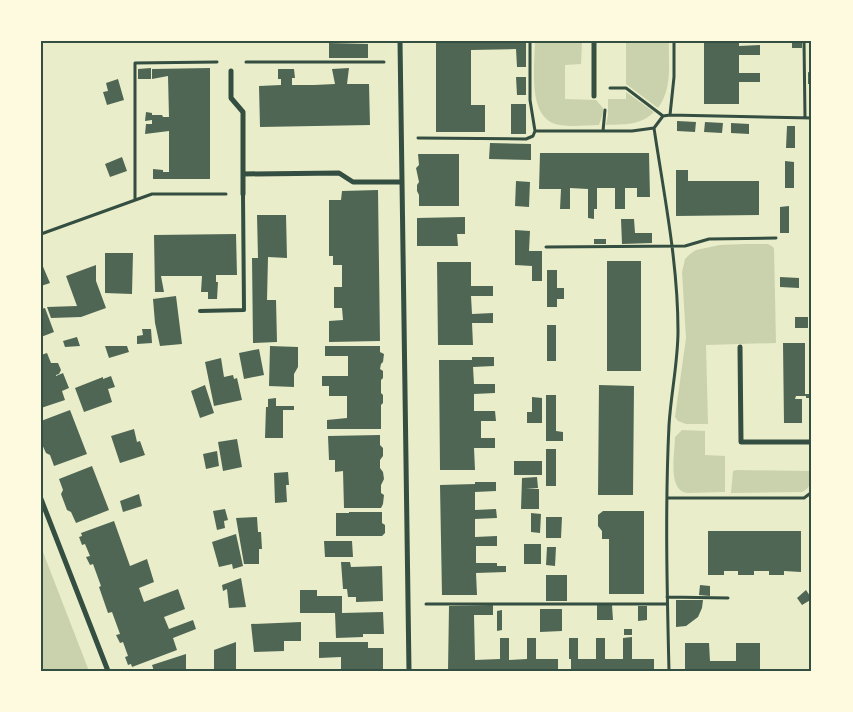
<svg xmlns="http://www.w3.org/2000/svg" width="853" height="712" font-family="Barlow,sans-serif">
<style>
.green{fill:#cad2ad}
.building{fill:#4f6655}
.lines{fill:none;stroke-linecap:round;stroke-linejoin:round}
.path{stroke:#344e41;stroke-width:3}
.service{stroke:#344e41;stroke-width:4}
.minor{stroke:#344e41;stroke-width:5}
.neatline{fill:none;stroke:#344e41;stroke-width:2}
</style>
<rect width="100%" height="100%" fill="#e9edc9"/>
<!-- green -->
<path class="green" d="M535 41H582L581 64 565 65V99L596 100 603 108V113L599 125C586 125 573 127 560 125 526 120 535 66 535 41Z
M626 41H669C668 65 673 87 658 108L626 84Z
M626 92 654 112C640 126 624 124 606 125L608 115V99H626Z
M745 244H768L773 247 774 249 776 343 706 345 708 424H686L678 421 675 417 686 338 682 272 685 259 690 254 696 250 720 245Z
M682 430 705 431V455L725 456V492L687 493C667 490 675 453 675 437Z
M737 470 809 471C810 480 812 488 802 492L731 493 733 471Z
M41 547 89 671H41Z"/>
<!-- building -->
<path class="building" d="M436 41H526V67H517L516 49 471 50V105H485V132H436Z
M704 41H739V46L760 45V55H739V73H760V82H739V104H704Z
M792 41H802V48H792Z
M329 43 368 44V58H329Z
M151 68V79H138V69Z
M210 68V179H153V169L163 170V172H169V131L145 134 146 124H152V120L145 121 146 112 152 113V115H162L163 117H169L168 76 152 79V69Z
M349 68 347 84H369L370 125 260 127 259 86 281 85V79H278V69H294L295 78H292V85H314L335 84 332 69Z
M808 72 812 73V84H808Z
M516 77H526V95H517Z
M118 79 124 100 107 105 103 92 108 91 106 83Z
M511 104H526V134H511Z
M677 121 696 122 695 132 677 131Z
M705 122 723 123 722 133 704 132Z
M731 123 749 124V134L731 133Z
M787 126H795V148H786Z
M490 143 531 144V160L489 159Z
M540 153H649L650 197H637V188H625V209H615V188H597V209H594V219L588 218V189L570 188V209H560L561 189H539Z
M418 154H459V206H419V195L417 191V185L419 182 416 168 419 165Z
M122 157 127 171 110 177 105 164Z
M785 161 794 162V188H785Z
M676 170H688V181H759V215L676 216Z
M516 181 530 182 529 207 515 206Z
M378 190 380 341 329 342V321L343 320 342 308H334V287H342V265H333V256H329V200H341L342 191Z
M789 206V233H780V207Z
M257 215H286L287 258 268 257 267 300H276L277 342 253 343 252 258H258Z
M465 217V234H457L458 246H417V218Z
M621 219H634L635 233H652V243L622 244Z
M515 230 530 231 529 251H542V281H532V266L515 265Z
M236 234 237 275H216V282H218L217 299H208V292H201L202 276H161L164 292H155L154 235Z
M594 239H606V244H594Z
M105 253H133L132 294 105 293Z
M607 261H641V371H607Z
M41 262 50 283 41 286Z
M437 262H471V286H493V296H471L472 314 493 313V323H472L473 345H438Z
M96 265V281L106 308 81 317 51 318 47 307 77 306 66 276Z
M547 270H557V288H564V299H557V307H547Z
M780 277 799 278V288L780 287Z
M176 296 182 344 160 346 155 323 153 299Z
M45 308 54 332 41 337V309Z
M795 317H808V328H795Z
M547 325H556V361H547Z
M142 329H151L152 343 137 344V336L143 335Z
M77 337 80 346 65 347 63 341Z
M783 343H805V394H812V398H806V396H796L795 399H802V423H784Z
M105 346H127L129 352 109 358Z
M270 346 298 347V367L294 374V387L269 386Z
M325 346H380V352L384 354 383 362 381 364 380 369 383 371V378L381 380V393L383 395V403L381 405V429H327V420L347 418V396H329V386H322V376H348V356H325Z
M259 349 264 375 244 379 239 353Z
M47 353 51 363H58L61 370 59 374 56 375V376L63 373 69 388 62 391 65 400 41 408V355Z
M472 357H494V366L473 367 474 384H495V393L474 394V411H495L496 421H481V438H495V448H474L475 470H440L439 360H472Z
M221 358 224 377 233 375 234 379 237 378 242 400 214 406 205 362Z
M111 376 115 387 108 389 112 402 84 412 75 388 103 377V379Z
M205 385 214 413 200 418 191 391Z
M599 385 634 386 633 495H598Z
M546 395H556V431L563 432V441H546Z
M532 397 542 398V423H527V412H532Z
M276 398V406H294V410H283V438H265L266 407H268V399Z
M70 410 87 454 54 466 50 455 46 453 41 442V421Z
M134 429 137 442 140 441 145 455 120 463 111 436Z
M380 435V445L383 448V456L380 460V468L383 472 384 479 381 485V493L384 495 383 504 381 508H344L343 471 335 472V460H329L328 436Z
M237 439 242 467 223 471 218 442Z
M546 449H556V486H546Z
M217 451 219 466 206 469 203 454Z
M514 461H542V475H514Z
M92 466 109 510 76 523 71 512 67 510 61 494 63 490 59 479Z
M288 472 289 485H286L287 502 275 503 274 473Z
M537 477 538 488 526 489H539V509H521L522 478Z
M475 482H496V491L475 492V510L496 509 497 518 475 519V537L497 536V546H476V563H497V566H506V572L476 573 477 595H442L440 485 475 484Z
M139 494 142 506 123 512 120 501Z
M225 509 228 520 224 521 225 528 217 530 213 511Z
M603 511H644V594H609V539H602V531L598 526V515Z
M349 512H382V523L385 525V533L382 536H336V513H349Z
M531 513 541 514 540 533 531 532Z
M257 517 258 532H261L262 549H259V564H244L236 518Z
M546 517H562L561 538H546Z
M114 521 130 566 147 559 154 582 139 588 144 602 178 589 185 609 164 617 169 629 193 620 196 629 173 638 177 650 132 667 131 664 128 665 125 657 128 656 123 642 120 643 116 635 120 634 112 612 108 613 99 587 101 586 93 564 90 565 86 557 90 556 85 544 82 545 79 537 82 536 81 533Z
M708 531H801V572L784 571V575H769V571H754V575H738V571H724V575H708Z
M236 534 243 566 233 569 232 564 219 567 212 542Z
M324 541H352L353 557H325Z
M524 544H541V564H524Z
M547 547H556L555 566 546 565Z
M341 562H350L351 567 382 566 383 601 356 602V597H348L347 589H343Z
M546 575H567V601H546Z
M241 578 246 607 229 608 227 589 223 591 222 585Z
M700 585 710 586V596L699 595Z
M300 590H317V596H342V613L383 612 384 634H363V637L336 638 335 613H300Z
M806 590 812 599 802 605 797 598Z
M676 600H703L702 608 698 617 686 626 676 627Z
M493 605V615H474L475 660 500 659V638H509V660L527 659V638H536V659H558V671H448L449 606Z
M597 605H612L613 620H597Z
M638 606H647V620L638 621Z
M540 609H562V631L540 632Z
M502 610V630L497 631V611Z
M301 622V641H284V651L254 652 251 624Z
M624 629H632V635H624Z
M632 637V659H654V671H571V659H569V638H578V659H596V638H605V659H623V638Z
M236 642V671H214V650Z
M319 642H368V648H383V670H341V657L319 658Z
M685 643H709L710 661H736V643H760V671H685Z
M186 654V671H154L152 665Z"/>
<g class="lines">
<!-- path -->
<path class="path" d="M530 41V100L535 131
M804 41 805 118
M246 62H384
M610 88H626L663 116
M670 115 812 118
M654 128 663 116 670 115 674 77V41
M603 131 605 110
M418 138 526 139 533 136 535 131H632L654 128C664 195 678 263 678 331 678 362 671 393 669 425 665 507 667 589 669 671
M135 200V63L217 62
M41 234 152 194H226
M546 247 685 246 709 239 776 238
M668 498H804L812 492
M667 597 728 598
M426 604H667"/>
<!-- service -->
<path class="service" d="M200 311 244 310 243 194"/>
<!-- minor -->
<path class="minor" d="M400 41 409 671
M231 71V98L243 112V194
M594 96V41
M243 174 339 173 353 182H402
M740 347 741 442H812
M41 499 108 671"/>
</g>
<!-- border -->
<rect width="853" height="712" fill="none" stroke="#fefae0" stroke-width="85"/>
<rect x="42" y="42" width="768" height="628" class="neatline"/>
</svg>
